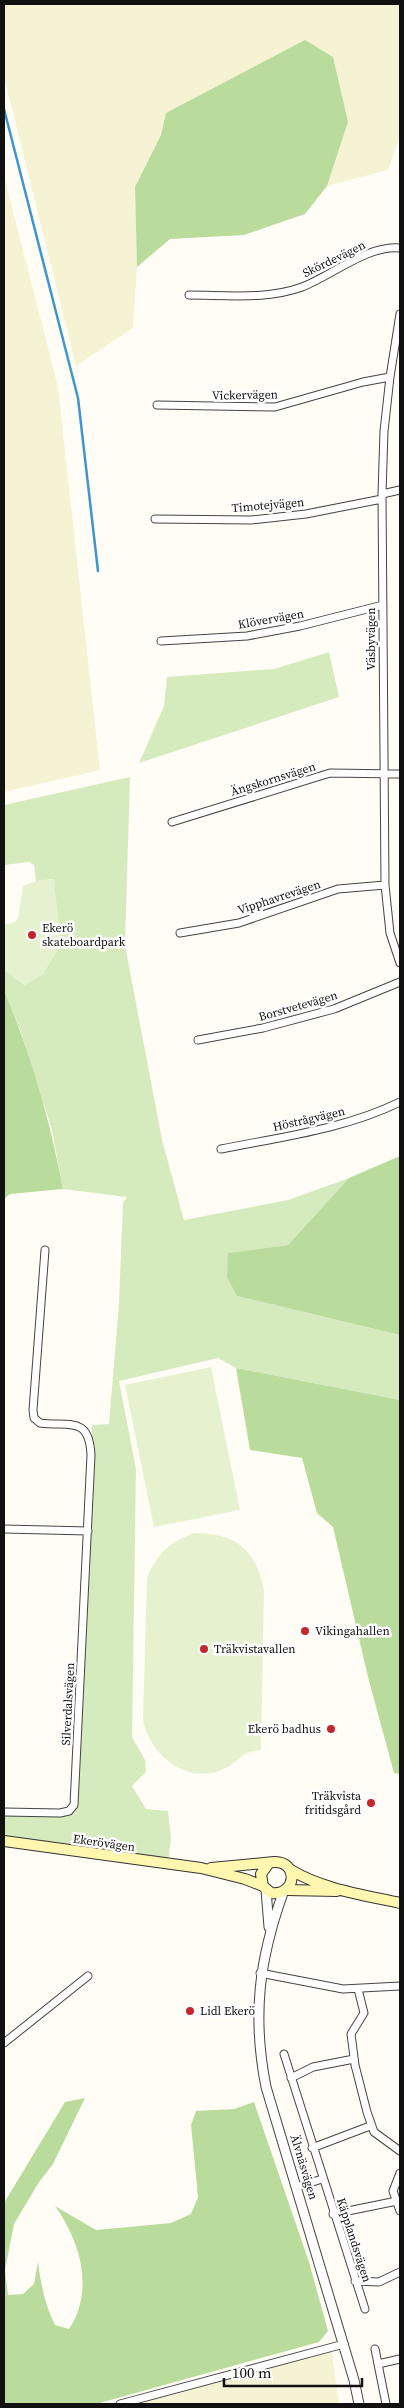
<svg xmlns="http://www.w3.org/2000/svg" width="404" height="2408" font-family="'Source Serif 4',serif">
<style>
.farmland{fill:#f6f3d4}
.green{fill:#d5ebbd}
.forest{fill:#b9dc9c}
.pitch{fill:#e6f2cf}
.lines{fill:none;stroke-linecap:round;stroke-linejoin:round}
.stream{stroke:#3f96cf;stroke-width:2.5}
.minor-casing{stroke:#444;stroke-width:9}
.tertiary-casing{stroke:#444;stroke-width:11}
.secondary-casing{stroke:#333;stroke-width:12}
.minor{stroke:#fff;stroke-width:7}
.tertiary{stroke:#fff;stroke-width:9}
.secondary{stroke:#fff6b0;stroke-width:10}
.poi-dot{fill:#c4262e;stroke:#fff;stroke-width:2}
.labels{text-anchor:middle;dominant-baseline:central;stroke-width:5;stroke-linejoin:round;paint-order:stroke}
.street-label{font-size:12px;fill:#111;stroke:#fff}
.poi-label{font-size:12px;fill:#111;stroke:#fff;text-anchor:start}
</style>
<rect width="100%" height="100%" fill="#fffdf5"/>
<!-- farmland -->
<path class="farmland" d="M4 4H400V136L388 170 327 186 348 122 166 113 161 135 135 187 137 267 133 328 76 366 4 77Z
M4 176 58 387 100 770 4 792Z
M331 2346 339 2404H125Z"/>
<!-- green -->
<path class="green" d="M329 652 339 697 139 763 164 706 167 677 274 669Z
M130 777 125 945 162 1140 184 1220 288 1200 349 1178 288 1245 228 1253 237 1296 400 1335V1400L236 1368 218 1358 119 1381 136 1469 132 1737 145 1760 146 1772 132 1786 146 1809 168 1811 171 1838 168 1864 4 1841V1812L60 1813 74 1805 92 1425 109 1424 119 1304 123 1203 127 1197 63 1189 52 1130 21 1032 4 990V970L25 985 53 879 36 881 34 865 29 862 4 865V805Z"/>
<!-- forest -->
<path class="forest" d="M305 40 333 57 348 122 327 186 305 214 244 235 170 239 137 267 135 187 161 135 166 113Z
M4 990C31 1055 50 1119 63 1189L10 1194 4 1199Z
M400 1156V1335L237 1296 227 1277 228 1253 288 1245 349 1178Z
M236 1368 400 1400V1774L394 1773 368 1677 333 1527 317 1513 302 1458 250 1450Z
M85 2098 53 2164 39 2182 14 2224 5 2270 8 2295 23 2294 34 2284 38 2262C41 2285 45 2305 55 2325L69 2329C95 2290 80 2241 55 2206L96 2230 171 2223 191 2214 198 2197 191 2125 196 2111 234 2109 254 2102 309 2262 328 2331 319 2342 96 2404H4V2203L65 2102Z"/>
<!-- pitch -->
<path class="pitch" d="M54 879 61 945 43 974 25 985 4 970V925L15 922 18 918 23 886 36 881Z
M211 1367 240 1510 154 1527 125 1385Z
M195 1533C236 1534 256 1549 264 1590L261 1750C242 1751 240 1761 224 1769 188 1786 149 1755 143 1720L147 1578C157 1554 170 1541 195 1533Z"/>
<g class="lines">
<!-- stream -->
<path class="stream" d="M4 109 78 398 98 571"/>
<defs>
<path id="minor" d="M189 295C225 295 267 300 302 287 331 276 369 244 400 248
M400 314 390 377 384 431 382 494 385 885 390 933 400 963
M157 405 275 407 363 382 390 377
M382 494 400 490
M155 519 251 520 306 514 382 499
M161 641 247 636 300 626 383 605
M172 822 330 773 400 774
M180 933 239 923 338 889 385 885
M198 1040 263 1028 334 1009 400 982
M221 1149C281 1137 345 1129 400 1102
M4 1529 88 1531
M4 1812 60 1813 69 1811 74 1805 91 1455C89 1415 69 1427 40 1423L34 1418 33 1410 45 1250
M260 1973 343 1989 400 1986
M358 1989 364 2013 351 2034 355 2065 367 2112 374 2132 400 2151
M4 2043 88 1976
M284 2054 365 2309
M291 2078 313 2067 354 2059
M312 2148 370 2126
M400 2173 393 2191 400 2211
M297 2187 322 2179
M333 2214 397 2201
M355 2281 379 2282 400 2272
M375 2349 386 2404
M378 2364 400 2359
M120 2404 344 2344"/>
<path id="tertiary" d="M266 1890 269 1927
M283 1893C259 1960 252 2016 266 2087L354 2380 359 2404"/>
<path id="secondary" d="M4 1841 201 1868 245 1879 263 1886
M211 1868 274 1862C299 1861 297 1896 271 1893L263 1886 261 1874 269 1863
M291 1870C322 1889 364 1895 400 1903
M287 1890 337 1891"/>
</defs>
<!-- minor casing -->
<use href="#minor" class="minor-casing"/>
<!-- tertiary casing -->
<use href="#tertiary" class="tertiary-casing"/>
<!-- secondary casing -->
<use href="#secondary" class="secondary-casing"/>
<!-- minor -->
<use href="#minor" class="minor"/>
<!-- tertiary -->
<use href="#tertiary" class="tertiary"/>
<!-- secondary -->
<use href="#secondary" class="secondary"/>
</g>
<!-- markers -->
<g class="poi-dot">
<circle cx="32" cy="935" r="5"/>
<circle cx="305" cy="1631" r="5"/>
<circle cx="204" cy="1649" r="5"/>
<circle cx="331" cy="1729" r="5"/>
<circle cx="371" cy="1803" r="5"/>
<circle cx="190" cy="2011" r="5"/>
</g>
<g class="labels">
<!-- street labels -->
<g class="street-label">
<text transform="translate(334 259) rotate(-26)">Skördevägen</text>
<text transform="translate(245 395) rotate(-1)">Vickervägen</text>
<text transform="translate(268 505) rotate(-5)">Timotejvägen</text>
<text transform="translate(271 619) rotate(-10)">Klövervägen</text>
<text transform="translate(371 639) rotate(-90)">Väsbyvägen</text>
<text transform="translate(273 779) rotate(-17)">Ängskornsvägen</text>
<text transform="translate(279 897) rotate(-18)">Vipphavrevägen</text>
<text transform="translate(298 1006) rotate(-16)">Borstvetevägen</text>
<text transform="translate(309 1119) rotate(-13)">Höstrågvägen</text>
<text transform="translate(68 1704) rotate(-87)">Silverdalsvägen</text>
<text transform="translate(104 1843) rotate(8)">Ekerövägen</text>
<text transform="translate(304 2167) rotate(73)">Älvnäsvägen</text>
<text transform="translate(354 2240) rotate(72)">Käpplandsvägen</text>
</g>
<!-- poi labels -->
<g class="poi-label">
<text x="42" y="928">Ekerö<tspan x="42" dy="14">skateboardpark</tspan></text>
<text x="315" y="1631">Vikingahallen</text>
<text x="214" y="1649">Träkvistavallen</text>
<text x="321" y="1729" text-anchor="end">Ekerö badhus</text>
<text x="361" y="1796" text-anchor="end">Träkvista<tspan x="361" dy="14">fritidsgård</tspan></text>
<text x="200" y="2011">Lidl Ekerö</text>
</g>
</g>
<!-- border -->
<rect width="404" height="2408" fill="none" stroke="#111111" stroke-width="10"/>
<!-- scale -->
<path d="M224 2378v8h138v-8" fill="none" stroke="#111111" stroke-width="2.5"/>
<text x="232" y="2378" font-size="15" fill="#111111" stroke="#ffffff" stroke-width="4" paint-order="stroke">100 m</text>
</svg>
